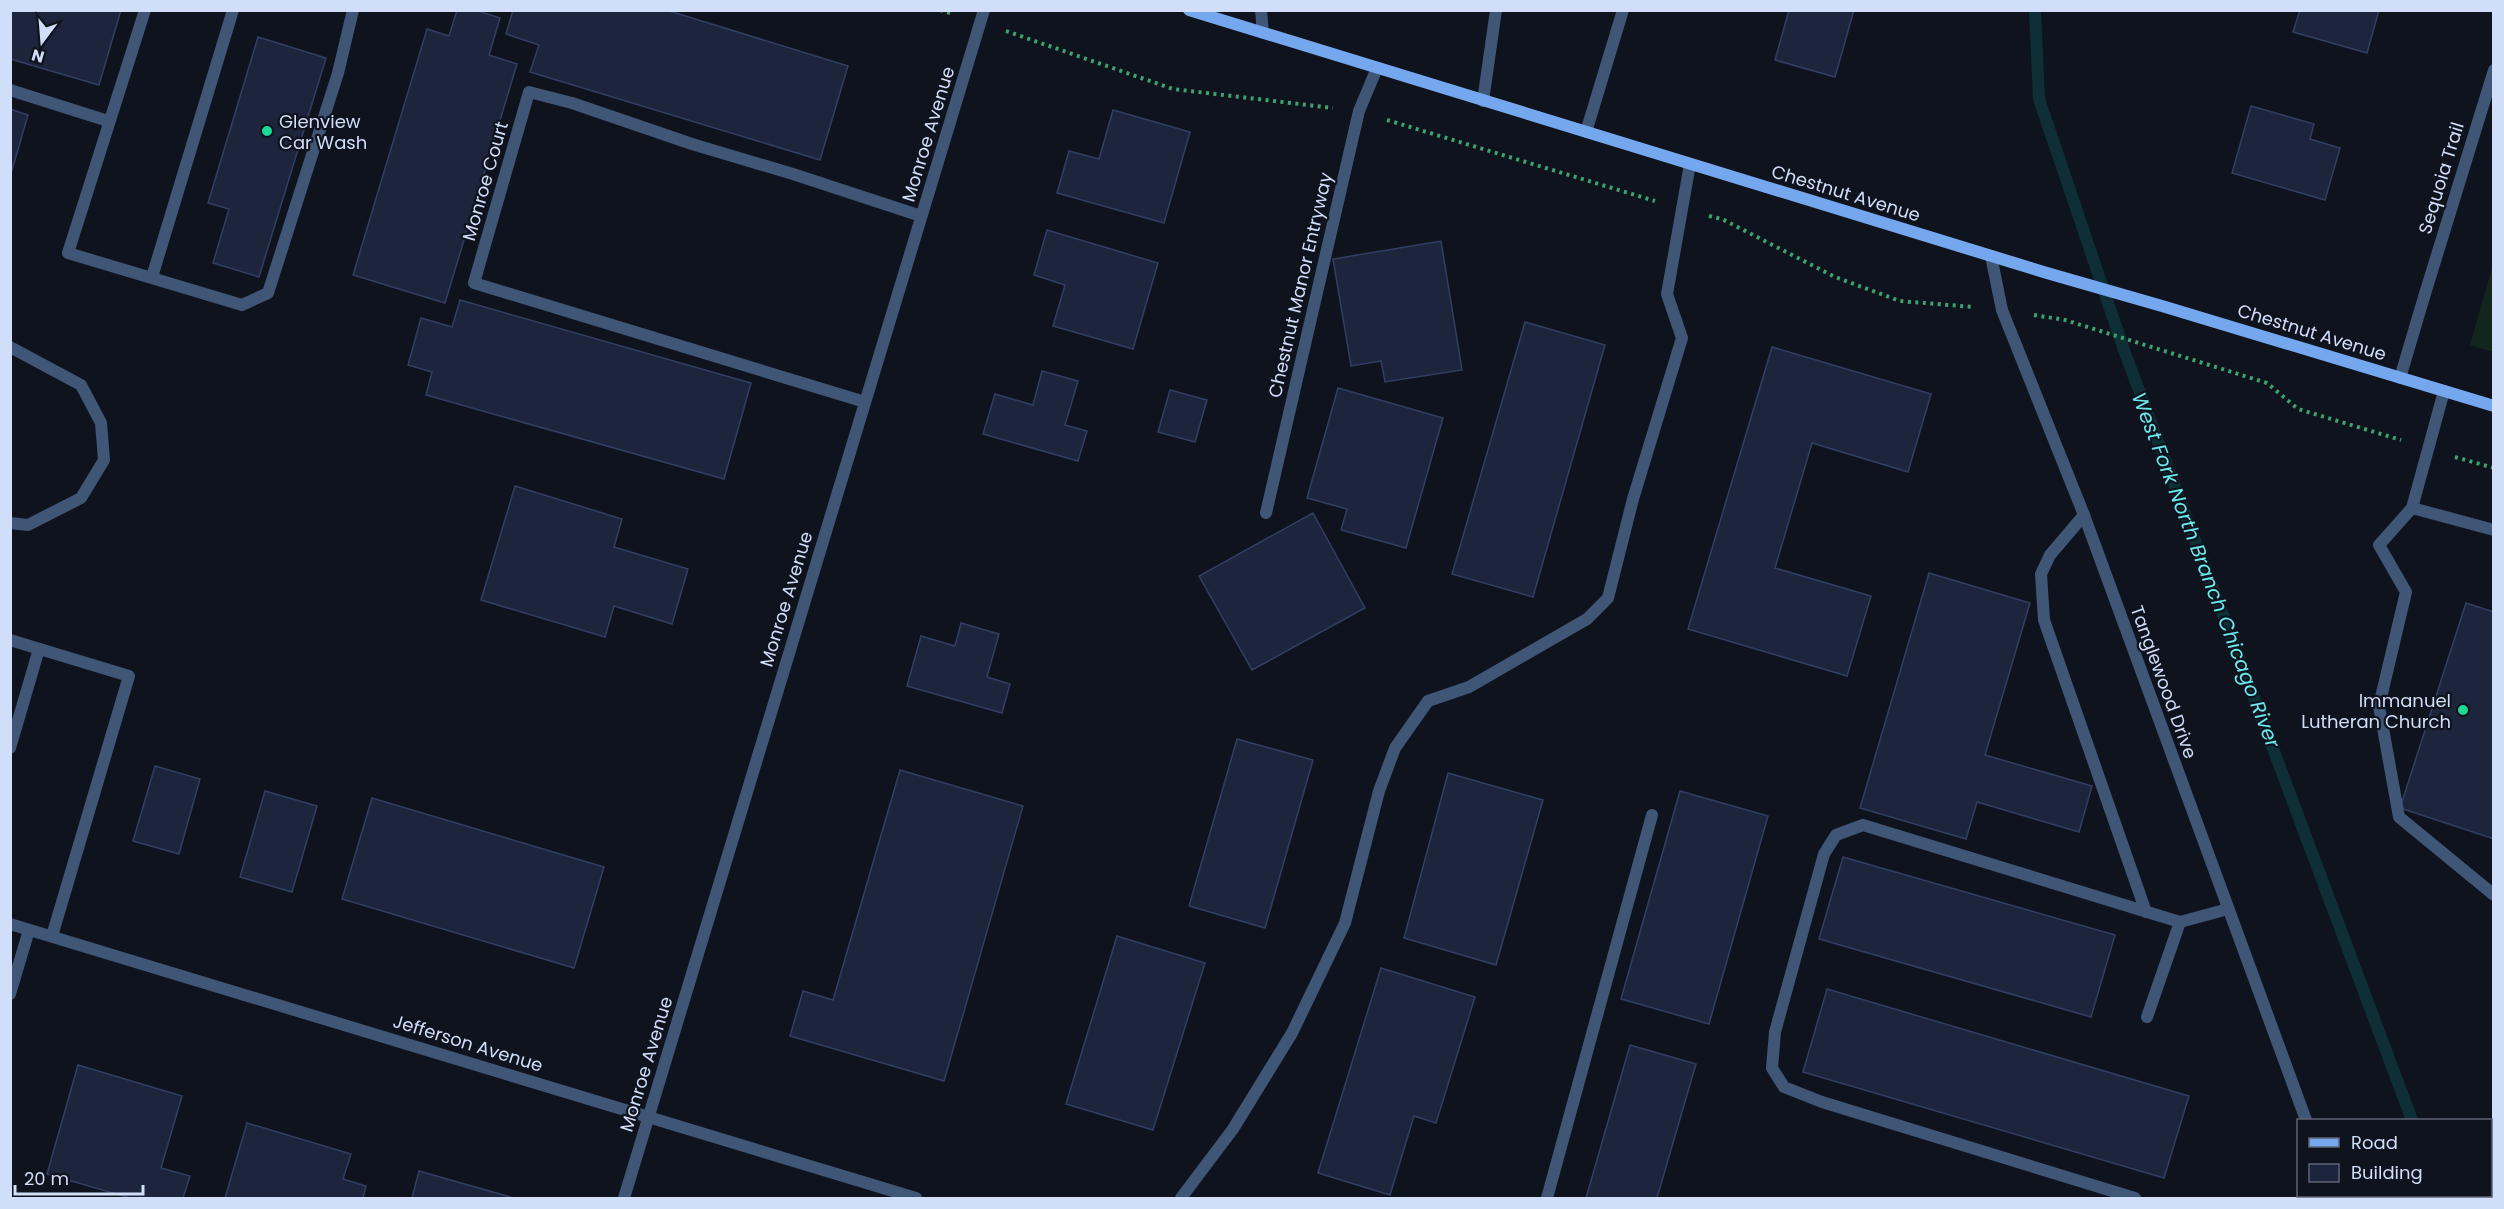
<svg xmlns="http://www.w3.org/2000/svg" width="2504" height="1209" font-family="Poppins,sans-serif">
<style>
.green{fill:#13261d}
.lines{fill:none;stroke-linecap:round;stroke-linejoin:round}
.stream{stroke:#0f2f36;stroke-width:12}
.building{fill:#1d253c;stroke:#323f65;stroke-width:1.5}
.path{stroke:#3ca26f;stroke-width:4;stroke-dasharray:3 4.5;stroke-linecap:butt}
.lane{stroke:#405676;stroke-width:12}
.street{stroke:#405676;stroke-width:12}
.secondary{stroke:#74a7ed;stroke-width:12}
.poi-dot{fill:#1dd998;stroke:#0f131d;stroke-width:2}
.labels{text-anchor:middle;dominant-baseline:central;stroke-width:4.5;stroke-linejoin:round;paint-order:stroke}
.poi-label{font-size:18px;fill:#d1def9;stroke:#0f131d;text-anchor:start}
.street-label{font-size:18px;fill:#d1def9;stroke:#0f131d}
.water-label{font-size:20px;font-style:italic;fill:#6ce9ec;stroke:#0f131d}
</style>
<rect width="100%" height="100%" fill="#0f131d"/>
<!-- green -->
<path class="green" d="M2493 265V352L2470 345Z"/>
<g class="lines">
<!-- stream -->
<path class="stream" d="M2035 10 2039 99 2125 353 2412 1120
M2441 1196 2442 1198"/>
</g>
<!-- building -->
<path class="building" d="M10 10H121L99 85 10 59Z
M457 10H475L500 18 489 55 517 64 445 303 353 275 427 29 449 36Z
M513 10H666L848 66 820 160 530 72 539 45 506 34Z
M1789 10H1854L1835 77 1775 60Z
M2300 10H2379L2367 53 2293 32Z
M258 37 326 58 259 277 213 263 229 209 208 203Z
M2251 106 2314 124 2310 139 2340 148 2325 200 2232 173Z
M10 109 28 115 10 177Z
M1113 110 1190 132 1164 223 1057 193 1069 151 1099 159Z
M1047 230 1158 263 1133 349 1053 326 1065 285 1034 275Z
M1441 241 1462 370 1385 382 1381 361 1351 366 1333 259Z
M460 300 751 383 724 479 426 395 432 372 408 365 421 318 452 327Z
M1525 322 1605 345 1533 597 1452 574Z
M1772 347 1931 394 1908 472 1812 443 1775 568 1871 596 1847 676 1688 629Z
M1042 371 1078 381 1065 425 1087 431 1078 461 983 434 995 394 1033 405Z
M1338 388 1443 418 1406 548 1341 530 1347 509 1307 498Z
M1170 390 1207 400 1195 442 1158 432Z
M515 486 622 519 614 547 688 569 672 624 614 606 605 637 481 600Z
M1313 513 1365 608 1252 670 1199 576Z
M1929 573 2030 603 1985 755 2092 786 2079 832 1977 802 1966 839 1860 808Z
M2466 603 2494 612V839L2400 808Z
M961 623 999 634 987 677 1010 684 1002 713 907 686 921 636 955 646Z
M1237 739 1313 760 1265 928 1189 906Z
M155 766 200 779 179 854 133 841Z
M900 770 1023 806 944 1081 790 1036 803 991 833 1000Z
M1448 773 1543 800 1496 965 1404 938Z
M265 791 317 806 292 892 240 877Z
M1680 791 1768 816 1709 1024 1621 999Z
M372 798 604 867 574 968 342 899Z
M1843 857 2115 935 2091 1017 1819 939Z
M1117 936 1205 963 1153 1130 1066 1104Z
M1381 968 1475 997 1436 1123 1414 1116 1390 1195 1318 1173Z
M1827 989 2189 1096 2164 1178 1803 1072Z
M1630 1045 1696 1064 1657 1198H1586Z
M78 1065 182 1096 161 1168 190 1176 183 1198H130L47 1174Z
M247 1123 351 1154 343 1179 366 1186 363 1198H225Z
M419 1171 514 1198H412Z"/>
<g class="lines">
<!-- path -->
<path class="path" d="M940 10 953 14
M1006 31 1173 89 1333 108
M1387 120 1655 201
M1709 216 1722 219 1835 277 1900 301 1973 307
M2034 315 2065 320 2267 383 2298 409 2401 440
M2455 457 2494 468"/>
<!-- lane -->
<path class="lane" d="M145 10 68 253 242 305 268 293 338 73 353 10
M1261 10 1263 33
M10 90 108 121
M1483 101 1496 10
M152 277 233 10
M10 347 81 385 101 423 104 460 81 498 28 525 10 523
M2400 378 2424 297
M2444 391 2412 508 2494 530
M2412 508 2379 545 2406 592 2379 706 2399 817 2494 895
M2084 515 2050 555 2041 574 2044 620 2146 912
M10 640 129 676 52 936
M10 748 39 649
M10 994 29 930
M2147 1017 2180 922
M1181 1198 1233 1129 1292 1033 1345 923 1379 791 1395 748 1428 701 1469 687 1587 619 1608 598 1633 499 1682 338 1667 294 1690 164
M1547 1198 1652 815
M2135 1198 1822 1102 1784 1087 1772 1068 1775 1032 1824 854 1836 835 1863 825 2180 922 2228 909"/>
<!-- street -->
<path class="street" d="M1586 132 1623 10
M1991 256 2002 310 2084 515 2306 1120
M2424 297 2494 70
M865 402 474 283 529 92 572 103 692 144 793 174 921 216
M1266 513 1359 111 1377 68
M10 924 916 1198
M2333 1196 2334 1198
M624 1198 984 10"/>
<!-- secondary -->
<path class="secondary" d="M1189 10 2047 273 2162 306 2494 406"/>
</g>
<!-- markers -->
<g class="poi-dot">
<circle cx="267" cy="131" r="6"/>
<circle cx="2463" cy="710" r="6"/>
</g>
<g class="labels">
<!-- poi labels -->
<g class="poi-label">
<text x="279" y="121">Glenview<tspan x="279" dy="21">Car Wash</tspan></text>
<text x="2451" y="700" text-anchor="end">Immanuel<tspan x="2451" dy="21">Lutheran Church</tspan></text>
</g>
<!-- street labels -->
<g class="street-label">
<text transform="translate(928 134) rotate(-73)">Monroe Avenue</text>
<text transform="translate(2441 178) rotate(-73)">Sequoia Trail</text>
<text transform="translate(485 181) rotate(-74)">Monroe Court</text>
<text transform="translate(1846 193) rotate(17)">Chestnut Avenue</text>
<text transform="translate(1300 285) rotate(-77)">Chestnut Manor Entryway</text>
<text transform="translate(2312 332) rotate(17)">Chestnut Avenue</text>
<text transform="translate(786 599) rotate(-73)">Monroe Avenue</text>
<text transform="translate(2164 682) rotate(70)">Tanglewood Drive</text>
<text transform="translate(468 1043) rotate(17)">Jefferson Avenue</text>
<text transform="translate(646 1064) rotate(-73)">Monroe Avenue</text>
</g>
<!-- water labels -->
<g class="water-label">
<text transform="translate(2206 570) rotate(69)">West Fork North Branch Chicago River</text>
</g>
</g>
<!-- border -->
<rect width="2504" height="1209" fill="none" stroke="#d1def9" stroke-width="24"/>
<!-- legend -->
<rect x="2297" y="1119" width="195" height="78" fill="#0f131d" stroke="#5d6475" stroke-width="1.5"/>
<rect x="2309" y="1138" width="30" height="9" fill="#74a7ed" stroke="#5d6475" stroke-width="1.5"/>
<text x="2351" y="1149" font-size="18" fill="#d1def9">Road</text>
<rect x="2309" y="1164" width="30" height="18" fill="#1d253c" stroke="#5d6475" stroke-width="1.5"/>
<text x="2351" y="1179" font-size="18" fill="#d1def9">Building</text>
<!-- north arrow -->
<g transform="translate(42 42) rotate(196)" stroke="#0f131d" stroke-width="4.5" paint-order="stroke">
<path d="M0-4.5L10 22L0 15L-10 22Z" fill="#d1def9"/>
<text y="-9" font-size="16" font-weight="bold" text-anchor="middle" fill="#d1def9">N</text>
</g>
<!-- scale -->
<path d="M15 1185v9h128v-9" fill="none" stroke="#d1def9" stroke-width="3"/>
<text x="24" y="1185" font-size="18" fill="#d1def9" stroke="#0f131d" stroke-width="4.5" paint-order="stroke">20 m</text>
</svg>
